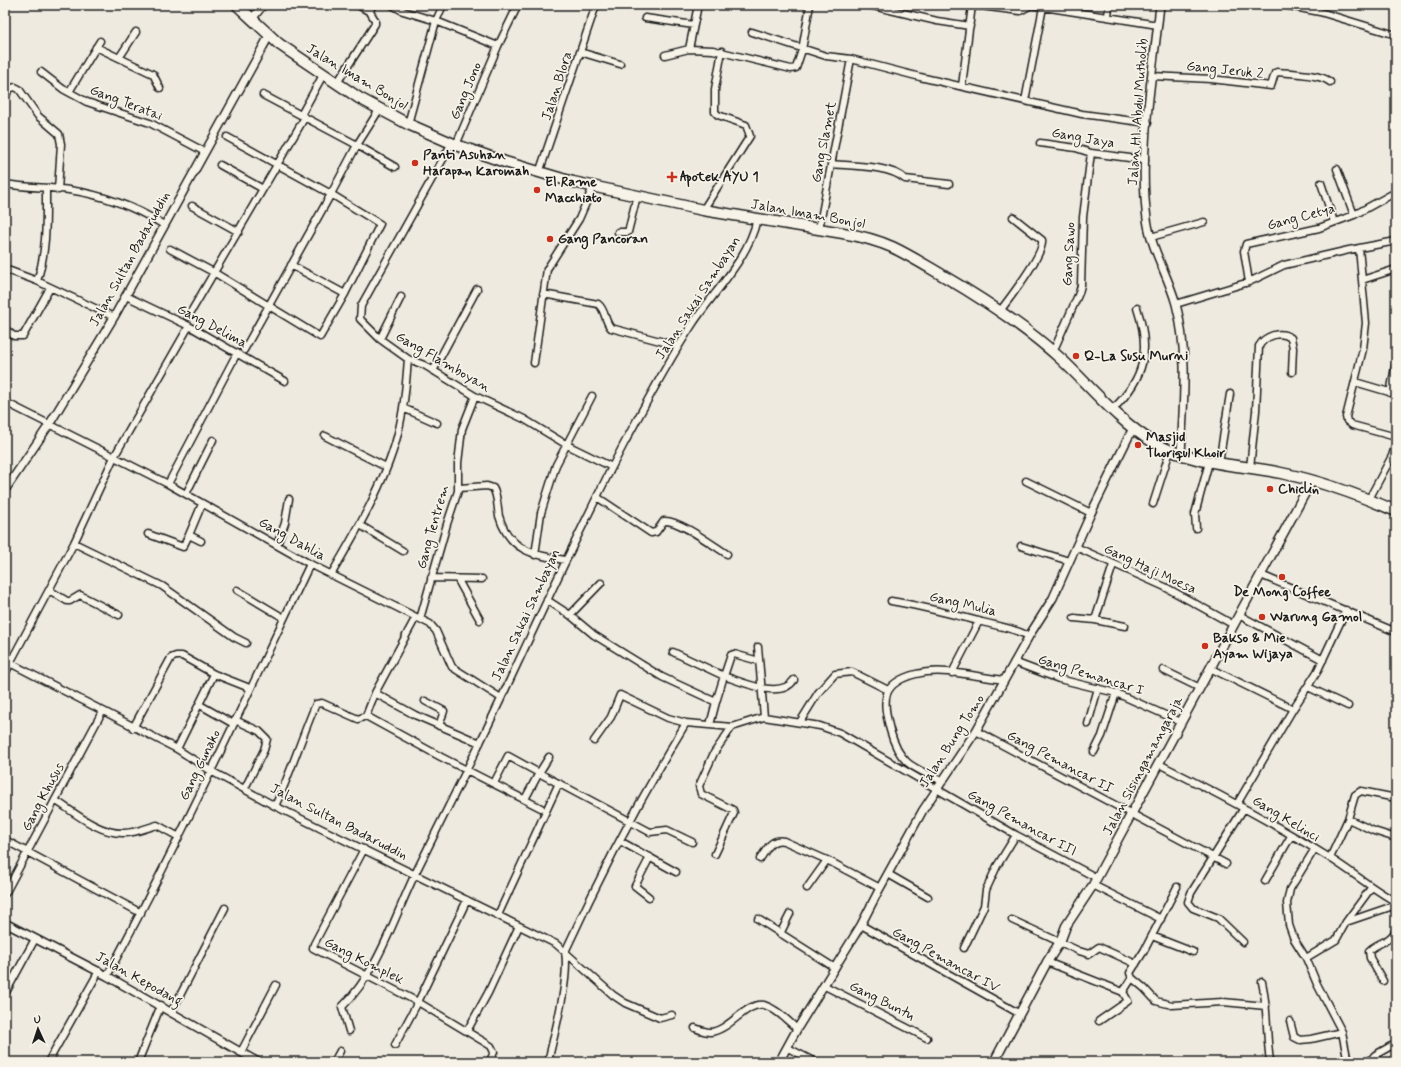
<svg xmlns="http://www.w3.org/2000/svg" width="1401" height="1067" font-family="Mynerve,sans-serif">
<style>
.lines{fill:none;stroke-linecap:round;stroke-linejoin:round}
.minor-casing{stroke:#1c1c1c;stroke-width:9}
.tertiary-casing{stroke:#1c1c1c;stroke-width:10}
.secondary-casing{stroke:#1c1c1c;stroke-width:11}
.trunk-casing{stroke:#1c1c1c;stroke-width:13}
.minor{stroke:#f7f3e8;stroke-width:6}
.tertiary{stroke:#f7f3e8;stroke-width:7}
.secondary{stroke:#f7f3e8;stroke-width:8}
.trunk{stroke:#f7f3e8;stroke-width:10}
.poi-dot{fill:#c8321e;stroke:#f7f3e8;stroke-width:1.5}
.labels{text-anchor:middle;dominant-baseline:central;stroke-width:3.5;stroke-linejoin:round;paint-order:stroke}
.street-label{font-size:14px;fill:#1c1c1c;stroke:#f7f3e8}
.poi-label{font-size:14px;font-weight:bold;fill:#1c1c1c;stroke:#f7f3e8;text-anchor:start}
</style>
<rect width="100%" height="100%" fill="#eeeae0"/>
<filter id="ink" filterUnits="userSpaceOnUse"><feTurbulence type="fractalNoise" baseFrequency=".025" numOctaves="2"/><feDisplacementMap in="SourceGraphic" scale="8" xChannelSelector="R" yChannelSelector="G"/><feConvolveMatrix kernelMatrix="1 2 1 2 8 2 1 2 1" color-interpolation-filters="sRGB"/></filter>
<g filter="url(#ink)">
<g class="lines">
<defs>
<path id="minor" d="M358 5 370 12
M392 5 403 11 436 21 498 46
M869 5 937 21 970 26
M972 5 1020 11 1031 5 1158 25
M1284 5 1320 12 1396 35
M1108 17 1109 5
M645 18 694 25
M752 32 826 56 851 59 920 77 1082 114 1148 123
M96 47 153 74 160 88
M689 49 698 5
M580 52 620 64
M665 55 689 49 713 50 791 69 796 68 802 50 810 5
M119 58 136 32
M41 72 63 89 87 102 150 123 205 152
M1152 76 1211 79 1271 86 1275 73 1277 72C1289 73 1322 74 1330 82
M337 83 375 24V20L370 12 372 5
M962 86 972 5
M69 92 100 41
M5 98 9 89 15 87 19 89 38 116 59 134 61 144 58 190
M1025 101 1043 7
M379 110 357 145 395 167
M301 115 323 75
M408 124 436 21 443 5
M227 137 331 194 244 350
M452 143 361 306 360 319 380 339 408 359 424 365 475 396 524 419 567 445 612 467
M1040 143 1076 148 1091 153 1145 160
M456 145 498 46 518 5
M831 164C851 166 890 165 905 179L949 184
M220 165 263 189
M1337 169 1354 215
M539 173 596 5
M1321 183 1334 222
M5 184C27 188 48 187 69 190 104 195 135 207 164 225
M192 206 239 232
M703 210 750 136 746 125 718 115 715 112V89L722 51
M819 229 851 59
M618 232H628L637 196
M1151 237 1204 222
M1359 248 1366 323 1363 349 1346 417 1347 421 1352 425 1396 437
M170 249 215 273 320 337 345 294 380 224 331 194 357 145 263 95
M291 265 345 294
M5 269 37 281 114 317
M1362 280 1396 269
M37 281C47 251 46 221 46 189
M1249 282 1244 251 1246 244 1319 228 1354 215 1396 192
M543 294 598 304C606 310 604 321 611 328L679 346
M126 296 189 326 285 381
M1176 304 1249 282 1284 265 1349 250 1396 241
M1000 311C1009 299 1045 253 1042 240L1013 217
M188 317 305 117
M189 326 114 457 74 543 10 663 177 749 211 771 275 806 556 944 565 952C570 978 554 1035 548 1062
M5 329 14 336H23L50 288
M380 339 401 297
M1053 352 1079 293 1081 285 1083 217 1091 153
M534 363 547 269 579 219 593 187
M433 371 477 289
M1355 382 1396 394
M1390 393 1396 362
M5 402 168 484 310 564 430 624 436 631 452 667 501 698
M403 408 437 423
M1113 409C1145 378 1151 350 1137 308
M325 436 386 467
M1219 463 1230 394
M1250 468 1256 411 1259 346C1265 336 1280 330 1291 338L1293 348 1292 372
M1026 481 1091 513
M168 484 237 353
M459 488 487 486 493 488C498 496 497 507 499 516 509 551 534 555 565 560
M186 494 213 440
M597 497 651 533 656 532 664 521C678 519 714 546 727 554
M1369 499 1392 456 1396 443
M1153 504 1170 451
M360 525 403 551
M1196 528 1195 514 1209 462
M148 534 183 547 189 535
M201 541 189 535 202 504
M74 543 162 586 234 637 246 643
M277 545 285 523 289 499
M1021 546 1069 561
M1076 547 1165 587 1234 625
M535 555 541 513 556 465 592 396
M1113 565 1095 620 1125 626
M331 575C355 534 385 483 397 437 404 411 406 385 408 359
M1261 575 1396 632
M431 578 482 579
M458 580 480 620
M49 590 67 601H70L80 595 119 615
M237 590 284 618
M547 600 570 615 594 635 662 677 716 702 710 725
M891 601C922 606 951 614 982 622 1001 627 1010 627 1029 636
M570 615 601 583
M1239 615 1323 660
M1074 618 1095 620
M420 619 447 524 458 491V463L462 429 475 396
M673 652 724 676 716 702
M759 661 734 654 731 655 724 676C742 682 781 700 794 680
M1014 662 1059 679 1116 693 1181 722
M1210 668 1293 709
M1163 670 1200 688
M952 673 979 621
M1308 687 1348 706
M375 693 415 715 480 743
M425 701 444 711 439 726
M200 705 230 722
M366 716 441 757 541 808
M764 717 820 726 840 733 1016 835 1097 878
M235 720 259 731 267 739 264 750 245 788
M800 722 818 693 835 674 852 672 888 690
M1088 724 1098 688
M133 728 171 658 176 656H182L214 674
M976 731 1226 864
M594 741 611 717 620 695 668 718 686 723
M177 749 214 674 247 687
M1094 752 1102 736 1116 693
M1159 764C1217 793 1275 824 1330 858 1352 872 1373 889 1396 902
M941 781C931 775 916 770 907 762 897 753 893 741 890 730 882 700 881 683 916 674 944 667 976 677 1004 680
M494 783 508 756 539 773 549 757
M525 799 539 773 650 832 667 830 692 842
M55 800C75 813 99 834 124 833 136 833 146 828 157 825L179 837
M1237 804 1293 709 1317 672 1346 610
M275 806C291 773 301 738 316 704L322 703 358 719 366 716 375 693 416 617
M1348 819 1355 795 1361 791 1396 798
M5 840 141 913
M620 841 676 872
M364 849 314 944 313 948 418 1002 395 1045
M1314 850 1290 889 1287 903 1289 925 1294 939 1306 958 1317 984 1342 1032 1348 1062
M715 854 734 813 733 810 701 794 699 786 714 753 732 727
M1330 858 1348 819 1374 831 1396 838
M760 859C767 849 771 838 784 841L827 860 880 888
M888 874 928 897
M1265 881 1291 836
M1093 885 1161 919
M807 888 827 860
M5 894 102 712
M649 897 635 886 650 857
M467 900 418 1002 491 1046 494 1052 490 1061
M498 915 559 783
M758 919 835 968
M1012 920 1079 951 1089 954 1099 947 1136 964
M1346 922 1396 905
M861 925 1020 1014
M780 934 790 914
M1152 936 1193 952
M1243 942 1218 918 1193 908 1188 902 1191 893 1244 808
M964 948 984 906 986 890 997 866 1016 835
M1306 958 1336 940 1346 922 1371 888
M1047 962 1123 992
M107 976C180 841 244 702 310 564
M1132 978 1144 988 1156 1001 1172 1005 1223 1002 1266 1006
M1383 981 1370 958 1369 951C1377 942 1392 942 1396 929
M1262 982C1268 1008 1266 1035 1270 1061L1272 1062
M825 986 927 1038
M1123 992 1132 978 1130 973 1144 951 1177 887
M5 994 35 939
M172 1011 225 908
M672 1015 660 1018 625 1003 613 995 565 952C601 873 641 797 686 723L732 727 764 717 758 647
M1099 1021 1128 1001 1123 992
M1290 1021 1294 1037 1300 1040 1311 1039 1342 1032
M695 1028C700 1030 705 1032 710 1032 729 1031 747 1001 764 1005 777 1009 788 1021 797 1029
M349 1031 342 1007C381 969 395 913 419 866 446 811 474 756 500 701 541 614 580 527 625 442 646 403 667 363 692 325 714 291 748 260 757 219
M467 1031 488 993 519 926
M788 1048 815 1062
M241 1052 276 985
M48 1062 99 971
M138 1062 161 1005
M334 1062 340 1051
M1369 1062 1375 1055 1391 1046"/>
<path id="tertiary" d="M1160 5C1153 73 1138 151 1147 219 1151 249 1168 275 1176 304 1189 353 1183 406 1181 455
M252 19 263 5
M5 490 49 425 114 317 269 36
M5 660 10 663 5 673
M5 923 107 976 258 1062
M779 1062 797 1029 861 925 880 888 923 810 976 731 1029 636 1053 598 1091 513 1133 428"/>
<path id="secondary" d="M994 1062 1047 962 1060 942 1066 926 1093 885 1312 480"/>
<path id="trunk" d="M237 5 279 44 359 98 408 124 456 145 505 162 573 182 703 210 843 233C860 236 876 240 892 247 909 255 925 265 942 275 983 299 1025 326 1061 359 1090 386 1119 422 1153 442 1192 465 1238 464 1281 473 1321 481 1359 495 1396 511"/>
</defs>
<!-- minor casing -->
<use href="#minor" class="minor-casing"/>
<!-- tertiary casing -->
<use href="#tertiary" class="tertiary-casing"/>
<!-- secondary casing -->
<use href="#secondary" class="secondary-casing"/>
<!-- trunk casing -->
<use href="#trunk" class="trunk-casing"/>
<!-- minor -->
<use href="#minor" class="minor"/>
<!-- tertiary -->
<use href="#tertiary" class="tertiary"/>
<!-- secondary -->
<use href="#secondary" class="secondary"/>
<!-- trunk -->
<use href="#trunk" class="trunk"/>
</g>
</g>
<!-- markers -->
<g class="poi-dot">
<circle cx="415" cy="163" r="4"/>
<path d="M670 171h4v4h4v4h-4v4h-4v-4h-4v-4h4z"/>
<circle cx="537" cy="190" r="4"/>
<circle cx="550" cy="239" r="4"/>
<circle cx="1076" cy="356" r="4"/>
<circle cx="1138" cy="445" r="4"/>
<circle cx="1270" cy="489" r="4"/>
<circle cx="1282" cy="577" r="4"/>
<circle cx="1262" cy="617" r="4"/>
<circle cx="1205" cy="646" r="4"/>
</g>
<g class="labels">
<!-- street labels -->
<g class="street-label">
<text transform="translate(1225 70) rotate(6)">Gang Jeruk 2</text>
<text transform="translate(357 77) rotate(31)">Jalan Imam Bonjol</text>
<text transform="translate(557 86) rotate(-72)">Jalan Blora</text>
<text transform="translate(466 91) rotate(-67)">Gang Jono</text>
<text transform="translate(126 103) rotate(21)">Gang Teratai</text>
<text transform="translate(1138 112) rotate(-86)">Jalan HI. Abdul Mutholib</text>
<text transform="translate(1083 138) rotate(10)">Gang Jaya</text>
<text transform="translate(824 142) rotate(-79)">Gang Slamet</text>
<text transform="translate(808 214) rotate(10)">Jalan Imam Bonjol</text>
<text transform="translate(1301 217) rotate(-15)">Gang Cetya</text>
<text transform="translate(1069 254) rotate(-87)">Gang Sawo</text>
<text transform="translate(130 259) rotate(-61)">Jalan Sultan Badaruddin</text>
<text transform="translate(698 298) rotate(-57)">Jalan Sakai Sambayan</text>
<text transform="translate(212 326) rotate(28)">Gang Delima</text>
<text transform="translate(443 362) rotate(30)">Gang Flamboyan</text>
<text transform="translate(433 527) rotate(-74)">Gang Tentrem</text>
<text transform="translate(292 539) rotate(29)">Gang Dahlia</text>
<text transform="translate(1150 569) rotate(25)">Gang Haji Moesa</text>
<text transform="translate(963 604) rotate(13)">Gang Mulia</text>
<text transform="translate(526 615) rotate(-65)">Jalan Sakai Sambayan</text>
<text transform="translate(1091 675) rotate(17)">Gang Pemancar I</text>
<text transform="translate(952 741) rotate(-57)">Jalan Bung Tomo</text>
<text transform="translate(1060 762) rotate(28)">Gang Pemancar II</text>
<text transform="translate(200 765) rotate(-64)">Gang Gunako</text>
<text transform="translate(1143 766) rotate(-62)">Jalan Sisingamangaraja</text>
<text transform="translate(43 797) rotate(-62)">Gang Khusus</text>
<text transform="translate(1286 819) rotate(31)">Gang Kelinci</text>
<text transform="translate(339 822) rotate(27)">Jalan Sultan Badaruddin</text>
<text transform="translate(1022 823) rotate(29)">Gang Pemancar III</text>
<text transform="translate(946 960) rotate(29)">Gang Pemancar IV</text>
<text transform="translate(364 961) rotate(27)">Gang Komplek</text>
<text transform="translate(139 979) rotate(29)">Jalan Kepodang</text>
<text transform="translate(882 1001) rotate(27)">Gang Buntu</text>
</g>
<!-- poi labels -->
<g class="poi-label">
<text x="423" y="155">Panti Asuhan<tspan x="423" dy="16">Harapan Karomah</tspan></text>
<text x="680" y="177">Apotek AYU 1</text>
<text x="545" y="182">El Rame<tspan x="545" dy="16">Macchiato</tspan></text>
<text x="558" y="239">Gang Pancoran</text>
<text x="1084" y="356">Q-La Susu Murni</text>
<text x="1146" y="437">Masjid<tspan x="1146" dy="16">Thoriqul Khoir</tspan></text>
<text x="1278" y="489">Chiclin</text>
<text x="1282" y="592" text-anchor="middle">De Mong Coffee</text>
<text x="1270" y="617">Warung Gamol</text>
<text x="1213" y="638">Bakso &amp; Mie<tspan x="1213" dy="16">Ayam Wijaya</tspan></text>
</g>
</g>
<!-- margin -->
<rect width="1401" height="1067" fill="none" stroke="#f7f3e8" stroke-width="20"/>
<rect x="10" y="10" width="1381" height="1047" fill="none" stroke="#1c1c1c" stroke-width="1.5" filter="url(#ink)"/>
<!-- north arrow -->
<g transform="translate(38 1029) rotate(357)" stroke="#f7f3e8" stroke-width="3" paint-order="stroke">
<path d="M0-3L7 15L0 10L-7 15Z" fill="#1c1c1c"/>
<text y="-6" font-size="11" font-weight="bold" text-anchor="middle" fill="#1c1c1c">U</text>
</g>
</svg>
